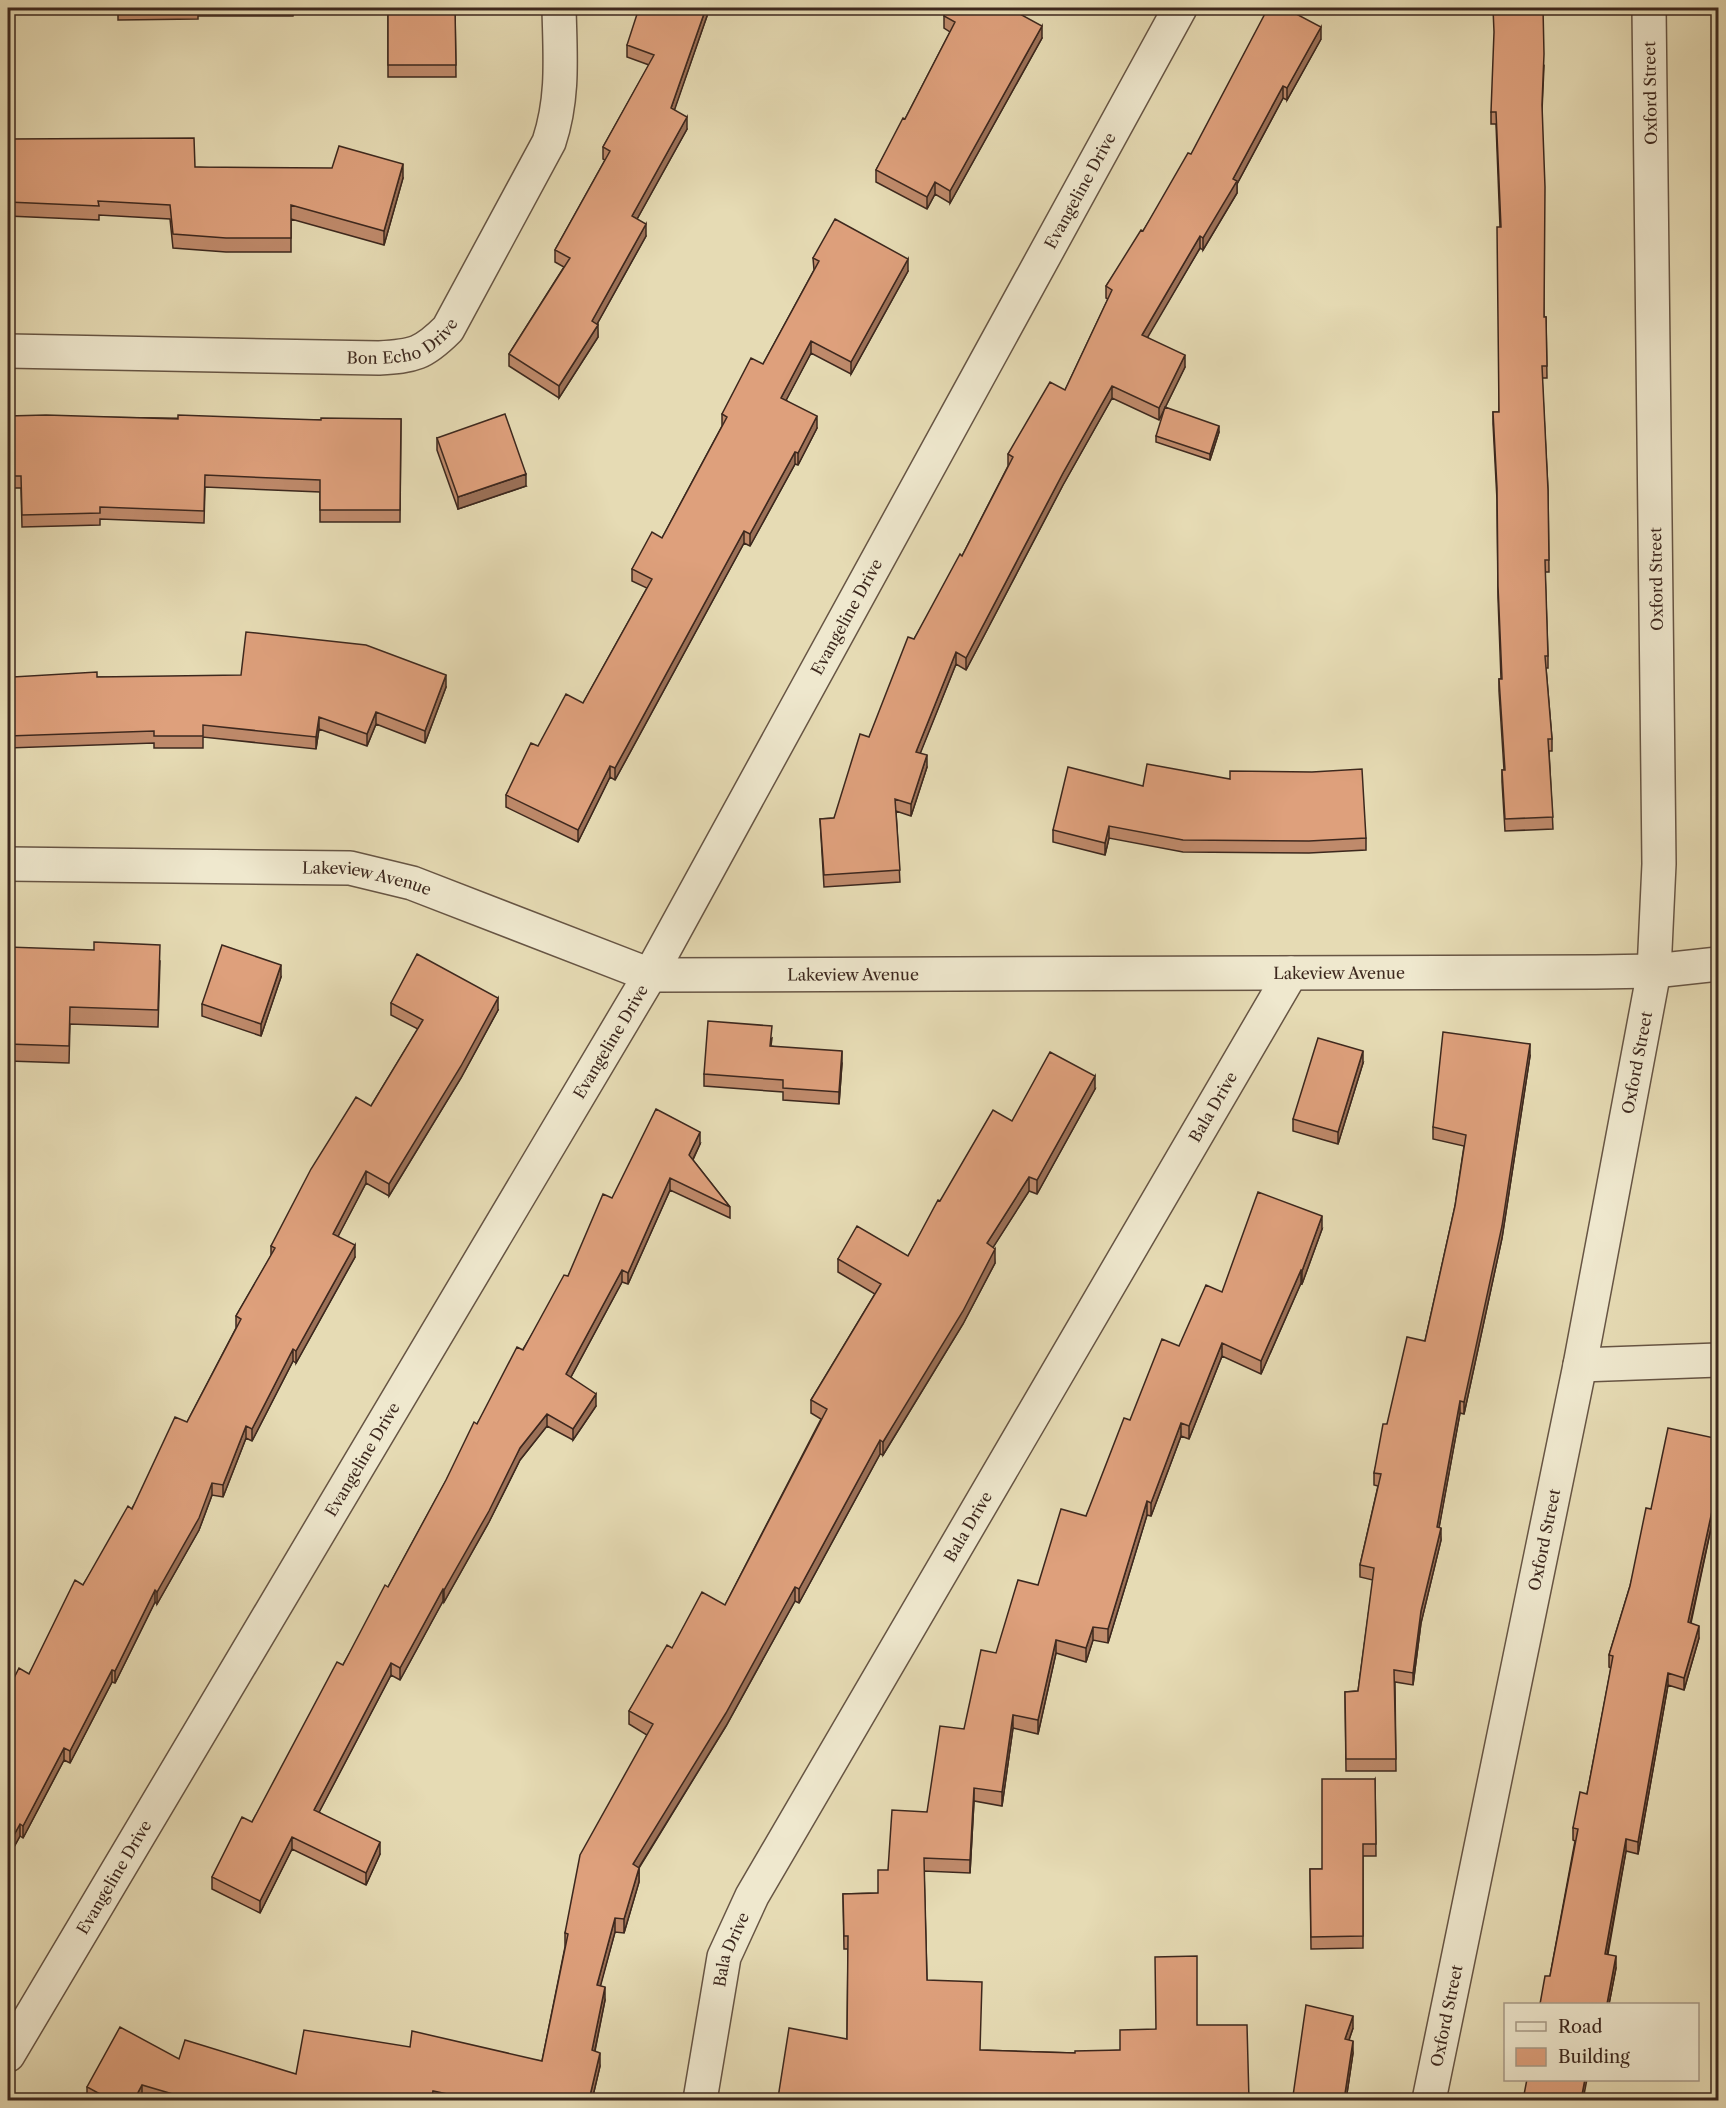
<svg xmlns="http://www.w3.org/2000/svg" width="1726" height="2108" font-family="'Libre Caslon Text',serif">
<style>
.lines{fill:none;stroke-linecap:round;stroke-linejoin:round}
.minor-casing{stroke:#675544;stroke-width:36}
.tertiary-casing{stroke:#675544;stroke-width:36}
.minor{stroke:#efe8ce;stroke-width:33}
.tertiary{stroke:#efe8ce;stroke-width:33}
.wall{fill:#bf8a6b;stroke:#3d281e;stroke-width:1.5}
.shaded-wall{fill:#9b7057;stroke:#3d281e;stroke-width:1.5}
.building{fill:#dea07c;stroke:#3d281e;stroke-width:1.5}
.labels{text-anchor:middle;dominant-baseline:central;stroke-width:6;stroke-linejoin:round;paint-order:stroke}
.street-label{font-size:16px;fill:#3d281e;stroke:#efe8ce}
</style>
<rect width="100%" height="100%" fill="#e6dbb4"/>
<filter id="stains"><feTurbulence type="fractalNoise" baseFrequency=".00333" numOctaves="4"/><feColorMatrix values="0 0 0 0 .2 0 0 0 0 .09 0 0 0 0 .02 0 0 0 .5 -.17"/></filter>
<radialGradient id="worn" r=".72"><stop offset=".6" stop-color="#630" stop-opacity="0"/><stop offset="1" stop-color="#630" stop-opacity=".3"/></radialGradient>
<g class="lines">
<defs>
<g id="minor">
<path id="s1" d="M8 351 379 358C414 356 423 354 448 329L549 142C564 97 560 54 559 8"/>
<path id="s2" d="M8 864 350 868 412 883 650 975 1596 972 1654 971 1718 964"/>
<path d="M1580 1365 1718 1360"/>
<path id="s3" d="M8 2055 650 975 1180 8"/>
<path id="s4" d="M700 2100 724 1957 752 1896 1291 973"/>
</g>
<g id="tertiary">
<path id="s5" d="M1429 2100 1580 1365 1654 971 1659 864 1649 8"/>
</g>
</defs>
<!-- minor casing -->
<use href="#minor" class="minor-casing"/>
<!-- tertiary casing -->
<use href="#tertiary" class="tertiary-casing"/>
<!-- minor -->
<use href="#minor" class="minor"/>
<!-- tertiary -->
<use href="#tertiary" class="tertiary"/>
</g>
<!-- wall -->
<path class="wall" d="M118 8H294L293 16H198V19L118 20Z
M388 8H455L456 77H388Z
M708 8V13L674 110 687 129 637 219 646 236 597 324 598 337 559 398 509 366V354L564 267 555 262V250L605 160 603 159V147L649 65 627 57V45Z
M944 16 1042 38 950 203 935 194 927 209 876 182V170L905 119 950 32 944 28Z
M1321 39 1287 100 1283 98 1237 184V193L1203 250 1200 248 1147 337 1185 367 1159 420 1112 398 1063 485 966 670 956 664 920 753 927 767 911 816 896 811 900 882 824 887 820 819 834 818 869 737 914 639 962 556 1008 466V454L1065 390 1108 299 1106 298V286L1143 231 1191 154Z
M1544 66 1542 111 1544 317H1546L1547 378H1542L1548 490 1549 572H1545L1548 656V668H1546L1552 739V751H1549L1553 829 1505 831 1502 782V770H1504L1499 691V679H1501L1498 598 1497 500 1493 424V412H1499L1500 227 1496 124H1491V112Z
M8 139 195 167 403 178 384 245 291 219V252H226L173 248 170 219 99 215V220L8 216Z
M813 258 908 271 851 374 811 353 786 400 817 428 798 465 795 464 750 546 744 543 615 780 610 777 578 842 506 807V795L538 746 583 703 647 588 632 581V569L662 538 722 426V414L763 364 814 270Z
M8 416 321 420 401 419 400 522H320V492L205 487 204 523 100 519V525L22 527 21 488H8Z
M1219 432 1210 460 1156 442V436Z
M437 438 526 486 458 509 437 450Z
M8 631 13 677H97L446 687 425 743 376 724 367 746 319 729 316 749 203 737V748H154V743L8 748Z
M1143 786 1366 838V850L1309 853 1183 852 1109 838 1105 855 1053 842V830Z
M8 947 160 961 158 1027 70 1024 69 1063 8 1061Z
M281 977 261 1036 202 1016V1004Z
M391 1003 498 1010 461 1078 389 1196 366 1183 338 1236 355 1257 296 1363 293 1361 252 1441 246 1438 223 1497 212 1495 199 1530 157 1604 155 1602 115 1683 112 1682 70 1763 64 1760 23 1838 20 1836 8 1858V1690L29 1674 83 1585 187 1422 236 1328V1316L271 1256V1246L371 1106 418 1029 391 1015Z
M772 1038 771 1046 842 1063 839 1104 783 1100V1092L704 1086V1074Z
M1530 1056 1502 1238 1464 1414 1460 1413 1439 1527 1441 1540 1421 1623 1413 1685 1395 1682 1396 1771H1346L1345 1692 1358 1691 1373 1580 1360 1577V1565L1378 1486 1374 1485V1473L1387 1424 1425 1341 1455 1206 1464 1146 1433 1139V1127Z
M1363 1063 1338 1144 1293 1131V1119Z
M1095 1089 1037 1194 1029 1191 993 1247 995 1263 963 1324 883 1455 880 1454 799 1603 795 1601 726 1726 639 1868V1882L624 1933 615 1932 600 1986 605 2000 595 2051 600 2066 592 2100H148L142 2099 141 2100H87V2087L179 2059 296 2074 410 2047 542 2061 565 1947V1933L647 1735 629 1724V1711L672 1648 725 1605 821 1419 811 1413V1400L875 1294 838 1272V1259L908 1256 940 1201 1012 1121Z
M700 1144 693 1160 730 1207V1218L670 1190 628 1284 622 1282 571 1377 596 1406 573 1440 547 1426 520 1460 489 1522 444 1602 443 1601 400 1680 391 1675 319 1812 380 1854 366 1885 292 1849 260 1913 212 1889V1877L252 1822 388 1587 477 1424 568 1276 612 1198Z
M1719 1201V1262L1715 1261V1249Z
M1322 1229 1302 1284 1301 1283 1261 1374 1222 1356 1189 1439 1181 1436 1151 1516 1147 1515 1108 1643 1093 1640 1086 1662 1056 1653 1038 1734 1013 1728 1002 1806 974 1801 970 1873 924 1871 927 1980 980 2050 1075 2053 1120 2050 1156 2029 1197 2025 1249 2100H778V2098L847 2039 848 1949H844L843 1894 878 1893 888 1870 927 1812 964 1729 996 1653 1038 1585 1086 1516 1130 1420 1179 1346 1222 1292Z
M1719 1439V1500H1717L1691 1623 1699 1638 1684 1690 1668 1685 1638 1854 1626 1851 1608 1954 1616 1968 1609 2004H1540L1550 1976 1575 1841 1573 1840V1828L1587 1794 1611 1668 1609 1667V1655L1630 1586 1651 1509Z
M1375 1779 1376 1856H1363V1948L1311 1949 1310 1869H1322Z
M1353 2028 1349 2040 1353 2053 1346 2100H1293V2096Z"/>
<!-- shaded-wall -->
<path class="shaded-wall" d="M706 8H708V13L671 120V108Z
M1042 26V38L950 203V191Z
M1321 27V39L1287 100V88Z
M1283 86V98L1237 184V193L1203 250V238L1233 179Z
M687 117V129L632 228V216Z
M403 164V178L384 245V231Z
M935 182V194L927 209V197Z
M646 224V236L592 333V321Z
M1200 236V248L1142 347V335Z
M908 259V271L851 374V362Z
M598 325V337L559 398V386Z
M811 341V353L781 410V398Z
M1185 355V367L1159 420V408Z
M1112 386V398L1063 485 966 670V658L1063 473Z
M817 416V428L798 465V453Z
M1219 426V432L1210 460V454Z
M795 452V464L750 546V534Z
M526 474V486L458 509V497Z
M744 531V543L615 780V768Z
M956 652V664L916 764V752Z
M446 675V687L425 743V731Z
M376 712V724L367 746V734Z
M319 717V729L316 749V737Z
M927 755V767L911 816V804Z
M610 766V777L578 842V830Z
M1109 826V838L1105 855V843Z
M281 965V977L261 1036V1024Z
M498 998V1010L461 1078 389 1196V1184Z
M1530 1044V1056L1502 1238 1464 1414V1402Z
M842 1051V1063L839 1104V1092Z
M1363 1051V1063L1338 1144V1132Z
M1095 1076V1089L1037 1194V1180Z
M700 1132V1144L689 1167V1155Z
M366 1171V1183L333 1246V1234Z
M1029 1177V1191L987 1257V1243Z
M670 1178V1190L628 1284V1273Z
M1322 1216V1229L1302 1284V1271Z
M355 1245V1257L296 1363V1351Z
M995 1249V1263L963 1324 883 1455V1442Z
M622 1270V1282L566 1386V1374Z
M1301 1270V1283L1261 1374V1361Z
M1222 1343V1356L1189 1439V1426Z
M293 1349V1361L252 1441V1429Z
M596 1394V1406L573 1440V1429Z
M1460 1401V1413L1437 1539V1527Z
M547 1414V1426L520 1460 489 1522 444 1602V1590L520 1448Z
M1181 1423V1436L1151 1516V1503Z
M246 1426V1438L223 1497V1485Z
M880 1440V1454L799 1603V1589Z
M212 1483V1495L199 1530 157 1604V1592Z
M1717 1488V1500L1688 1634V1622Z
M1147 1501V1515L1108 1643V1629Z
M1441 1528V1540L1421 1623 1413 1685V1673L1421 1611Z
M795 1587V1601L726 1726 633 1877V1864Z
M443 1589V1601L400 1680V1668Z
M155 1590V1602L115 1683V1671Z
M1699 1626V1638L1684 1690V1678Z
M1093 1627V1640L1086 1662V1648Z
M1056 1640V1653L1038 1734V1720Z
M391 1663V1675L314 1822V1810Z
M112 1670V1682L70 1763V1751Z
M1668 1673V1685L1638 1854V1842Z
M1013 1715V1728L1002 1806V1792Z
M64 1748V1760L23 1838V1826Z
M974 1788V1801L970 1873V1860Z
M20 1824V1836L8 1858V1846Z
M292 1837V1849L260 1913V1901Z
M1626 1839V1851L1605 1966V1954Z
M380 1842V1854L366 1885V1873Z
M639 1868V1882L624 1933V1919Z
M615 1918V1932L597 1999V1985Z
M1616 1956V1968L1609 2004H1607Z
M605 1987V2000L592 2064V2050Z
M1353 2016V2028L1345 2051V2039Z
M1353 2041V2053L1346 2100H1344Z
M600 2053V2066L592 2100H589Z
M1585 2079H1587L1583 2100H1581Z
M142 2085V2099L141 2100H134Z"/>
<!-- building -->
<path class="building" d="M388 8H455L456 65H388Z
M639 8H706L671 108 687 117 632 216 646 224 592 321 598 325 559 386 509 354 570 258 555 250 610 151 603 147 654 55 627 45Z
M948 8H1009L1042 26 950 191 935 182 927 197 876 170 903 118 905 119 955 22 944 16Z
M1268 8H1285L1321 27 1287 88 1283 86 1233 179 1237 181 1203 238 1200 236 1142 335 1185 355 1159 408 1112 386 1063 473 966 658 956 652 916 752 927 755 911 804 895 799 900 870 824 875 820 819 834 818 860 734 869 737 908 637 914 639 960 554 962 556 1013 457 1008 454 1050 382 1065 390 1112 290 1106 286 1141 230 1143 231 1188 153 1191 154Z
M1493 8H1543L1544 54 1542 105 1545 187 1544 317H1546L1547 366H1542L1548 490 1549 560H1545L1548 656H1545L1552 739H1548L1553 817 1505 819 1502 770H1505L1499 679H1502L1498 586 1497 488 1493 412H1499L1497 227H1501L1496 112H1491L1494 32Z
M194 138 195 167 332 168 339 146 403 164 384 231 291 205V238H226L173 234 170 205 98 201 99 206 8 202V139Z
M835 219 908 259 851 362 811 341 781 398 817 416 798 453 795 452 750 534 744 531 615 768 610 766 578 830 506 795 531 743 538 746 566 694 583 703 652 579 632 569 652 532 662 538 727 417 722 414 751 358 763 364 819 261 813 258Z
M1165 407 1219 426 1210 454 1156 436Z
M505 414 526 474 458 497 437 438Z
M46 415 178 419V415L321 420V418L401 419 400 510H320V480L205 475 204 511 100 507V513L22 515 21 476H8V416Z
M8 631H11L13 677 97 672V677L241 675 246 632 366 645 446 675 425 731 376 712 367 734 319 717 316 737 203 725V736H154V731L8 736Z
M1147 764 1230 779V771L1312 772 1362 769 1366 838 1309 841 1183 840 1109 826 1105 843 1053 830 1068 767 1143 786Z
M94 942 160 945 158 1010 70 1007 69 1046 8 1044V947L94 950Z
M222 945 281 965 261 1024 202 1004Z
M417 954 498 998 461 1066 389 1184 366 1171 333 1234 355 1245 296 1351 293 1349 252 1429 246 1426 223 1485 212 1483 199 1518 157 1592 155 1590 115 1671 112 1670 70 1751 64 1748 23 1826 20 1824 8 1846V1690L19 1668 29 1674 75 1580 83 1585 128 1506 132 1509 175 1417 187 1422 241 1319 236 1316 275 1248 271 1246 311 1169 356 1097 371 1106 423 1020 391 1003Z
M708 1021 772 1026 770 1046 842 1051 839 1092 783 1088V1080L704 1074Z
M1443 1032 1530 1044 1502 1226 1464 1402 1460 1401 1437 1527 1441 1528 1421 1611 1413 1673 1394 1670 1396 1759H1346L1345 1692 1358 1691 1374 1568 1360 1565 1381 1474 1374 1473 1383 1424H1387L1407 1337 1425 1341 1455 1206 1466 1135 1433 1127Z
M1318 1038 1363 1051 1338 1132 1293 1119Z
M1050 1052 1095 1076 1037 1180 1029 1177 987 1243 995 1249 963 1311 883 1442 880 1440 799 1589 795 1587 726 1713 633 1864 639 1868 624 1919 615 1918 597 1985 605 1987 592 2050 600 2053 589 2100H538L528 2099V2100H475L433 2091 431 2100H382L362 2098V2100H280L245 2094 243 2100H193L142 2085 134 2100H111L87 2087 120 2027 179 2059 185 2040 296 2074 304 2030 410 2047 412 2031 542 2061 568 1934 565 1933 580 1855 653 1724 629 1711 667 1645 672 1648 702 1592 725 1605 827 1409 811 1400 881 1284 838 1259 857 1226 908 1256 938 1200 940 1201 993 1110 1012 1121Z
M656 1109 700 1132 689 1155 730 1207 670 1178 628 1273 622 1270 566 1374 596 1394 573 1429 547 1414 520 1448 489 1511 444 1590 443 1589 400 1668 391 1663 314 1810 380 1842 366 1873 292 1837 260 1901 212 1877 242 1817 252 1822 337 1662 343 1665 385 1585 388 1587 446 1480 474 1422 477 1424 517 1347 523 1350 564 1275 568 1276 603 1194 612 1198Z
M1258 1192 1322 1216 1302 1271 1301 1270 1261 1361 1222 1343 1189 1426 1181 1423 1151 1503 1147 1501 1108 1629 1093 1627 1086 1648 1056 1640 1038 1720 1013 1715 1002 1792 974 1788 970 1860 924 1858 927 1980 982 1982 980 2050 1075 2053V2051L1120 2050V2030L1156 2029 1155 1957 1197 1956V2025H1247L1249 2100H790L778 2098 789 2028 847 2039 848 1936H844L843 1894 878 1893V1870H888L892 1810 927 1812 940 1726 964 1729 981 1650 996 1653 1018 1580 1038 1585 1061 1509 1086 1516 1124 1418 1130 1420 1162 1339 1179 1346 1206 1285 1222 1292Z
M1716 1201H1719V1250L1715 1249Z
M1668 1428 1719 1439V1488H1717L1688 1622 1699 1626 1684 1678 1668 1673 1638 1842 1626 1839 1605 1954 1616 1956 1607 2004H1540L1545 1976H1550L1578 1829 1573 1828 1580 1792 1587 1794 1613 1656 1609 1655 1630 1586 1646 1508 1651 1509Z
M1322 1779H1375L1376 1844H1363V1936L1311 1937 1310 1869H1322Z
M1306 2005 1353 2016 1345 2039 1353 2041 1344 2100H1318L1293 2096Z
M1527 2079H1585L1581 2100H1523Z"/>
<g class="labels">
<!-- street labels -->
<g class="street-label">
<text transform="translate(1650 93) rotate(-91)">Oxford Street</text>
<text stroke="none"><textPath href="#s3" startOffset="2151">Evangeline Drive</textPath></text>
<text stroke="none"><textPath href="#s1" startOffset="399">Bon Echo Drive</textPath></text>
<text transform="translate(1656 579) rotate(-91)">Oxford Street</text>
<text stroke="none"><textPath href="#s3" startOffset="1665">Evangeline Drive</textPath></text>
<text stroke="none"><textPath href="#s2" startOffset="360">Lakeview Avenue</textPath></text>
<text stroke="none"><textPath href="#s2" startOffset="1350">Lakeview Avenue</textPath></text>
<text stroke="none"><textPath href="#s2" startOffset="864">Lakeview Avenue</textPath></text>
<text stroke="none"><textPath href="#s3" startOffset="1179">Evangeline Drive</textPath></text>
<text stroke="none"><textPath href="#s5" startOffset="1058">Oxford Street</textPath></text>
<text stroke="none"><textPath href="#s4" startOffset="1126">Bala Drive</textPath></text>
<text stroke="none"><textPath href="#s3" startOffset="693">Evangeline Drive</textPath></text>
<text stroke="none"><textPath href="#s4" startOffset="640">Bala Drive</textPath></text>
<text stroke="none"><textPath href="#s5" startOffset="572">Oxford Street</textPath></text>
<text stroke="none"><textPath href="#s3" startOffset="207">Evangeline Drive</textPath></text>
<text stroke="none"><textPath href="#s4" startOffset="154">Bala Drive</textPath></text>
<text stroke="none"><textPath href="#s5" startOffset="86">Oxford Street</textPath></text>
</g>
</g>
<!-- margin -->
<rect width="1726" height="2108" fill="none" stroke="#e6dbb4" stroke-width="30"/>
<rect x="9" y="9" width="1708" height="2090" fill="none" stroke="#3d281e" stroke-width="3"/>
<rect x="15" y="15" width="1696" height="2078" fill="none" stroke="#3d281e" stroke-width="1.5"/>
<!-- legend -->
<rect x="1504" y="2003" width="195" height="78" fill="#efe8ce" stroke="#a89b88" stroke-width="1.5"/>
<rect x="1516" y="2022" width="30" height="9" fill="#efe8ce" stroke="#a89b88" stroke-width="1.5"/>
<text x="1558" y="2033" font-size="18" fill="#3d281e">Road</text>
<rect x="1516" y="2048" width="30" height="18" fill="#dea07c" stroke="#a89b88" stroke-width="1.5"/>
<text x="1558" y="2063" font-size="18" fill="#3d281e">Building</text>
<rect width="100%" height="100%" filter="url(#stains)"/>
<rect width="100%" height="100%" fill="url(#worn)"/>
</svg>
